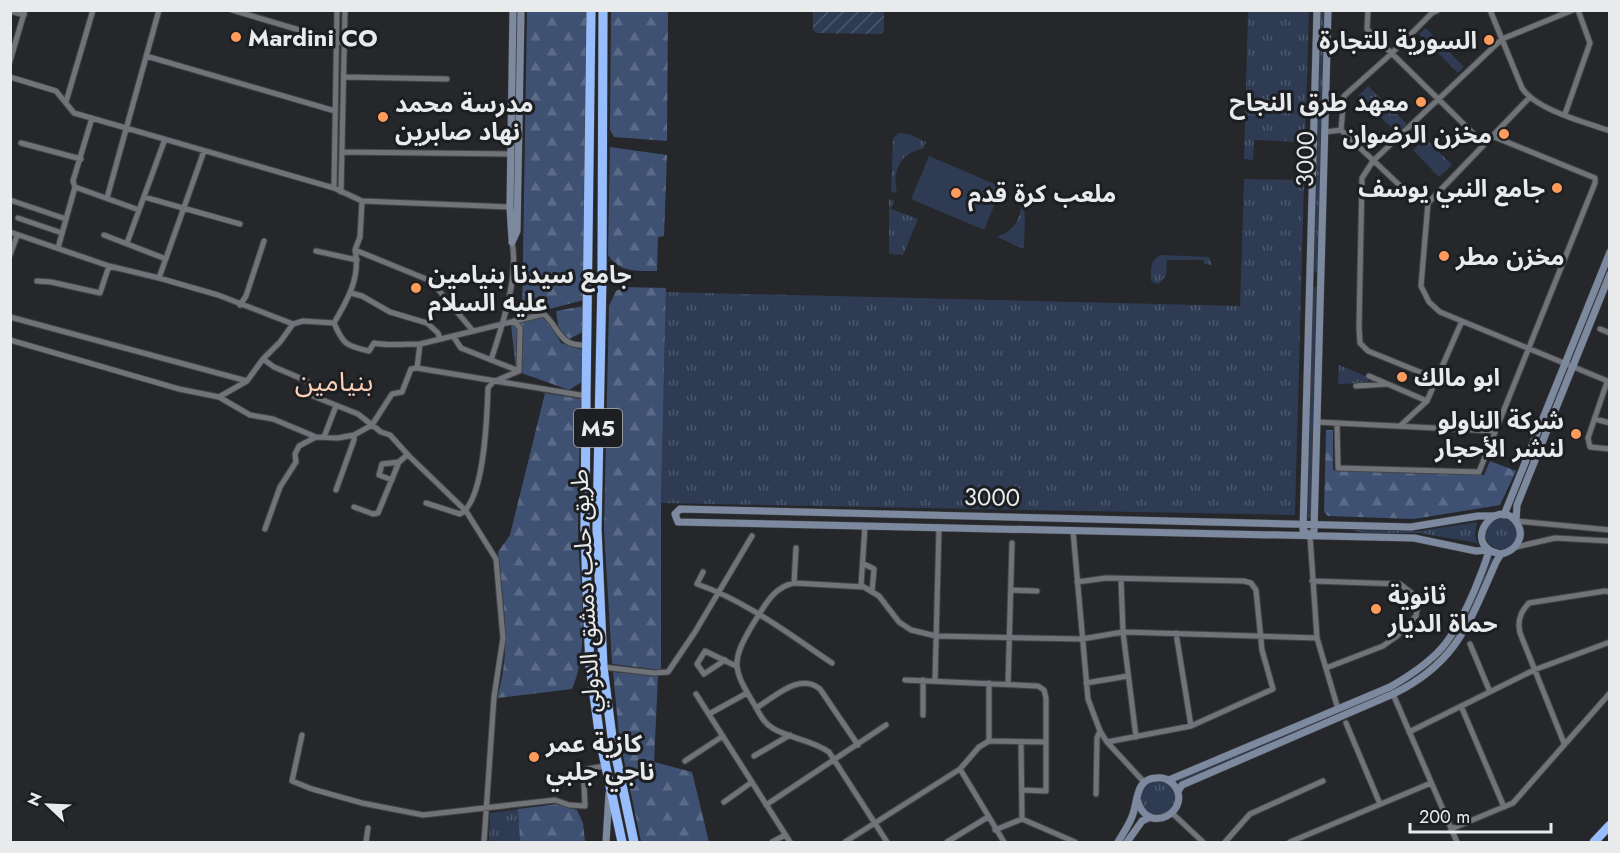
<svg xmlns="http://www.w3.org/2000/svg" width="1620" height="853" font-family="Jost,'Noto Sans Arabic',sans-serif">
<style>
.grass{fill:url(#grass-tufts)}
.forest{fill:url(#forest-firs)}
.garden{fill:url(#garden-furrows)}
.pitch{fill:#2e3b53}
.lines{fill:none;stroke-linecap:round;stroke-linejoin:round}
.street-casing{stroke:#434447;stroke-width:7}
.secondary-casing{stroke:#434447;stroke-width:8}
.highway-casing{stroke:#434447;stroke-width:10}
.street{stroke:#707377;stroke-width:5}
.secondary{stroke:#7c899f;stroke-width:7}
.highway{stroke:#98bdfd;stroke-width:9}
.poi-dot{fill:#ff9b5b;stroke:#1c1e21;stroke-width:2}
.labels{text-anchor:middle;dominant-baseline:central;stroke-width:6;stroke-linejoin:round;paint-order:stroke}
.shield{fill:#1c1e21;stroke:#acadaf;stroke-width:1.5}
.shield-label{font-size:22px;font-weight:bold;fill:#e9eaec}
.poi-label{font-size:24px;font-weight:bold;fill:#e9eaec;stroke:#1c1e21;text-anchor:start}
.street-label{font-size:24px;fill:#e9eaec;stroke:#1c1e21}
.quarter-label{font-size:27px;fill:#fcd0b7;stroke:#1c1e21}
</style>
<defs>
<pattern id="grass-tufts" width="24" height="20" patternUnits="userSpaceOnUse" patternTransform="scale(1.5)"><rect width="24" height="20" fill="#2e3b53"/><path d="M3 7l-1-3M5 7V3M7 7l1-3M15 17l-1-3M17 17v-4M19 17l1-3" fill="none" stroke="#4c586c"/></pattern>
<pattern id="forest-firs" width="22" height="20" patternUnits="userSpaceOnUse" patternTransform="scale(1.5)"><rect width="22" height="20" fill="#3f5172"/><path d="M5 1l3.5 6h-7zM16 11l3.5 6h-7z" fill="#5b6a86"/></pattern>
<pattern id="garden-furrows" width="10" height="10" patternUnits="userSpaceOnUse" patternTransform="scale(1.5)"><rect width="10" height="10" fill="#2e3b53"/><path d="M-1 1l2-2M0 10L10 0M9 11l2-2" fill="none" stroke="#4c586c"/></pattern>
</defs>
<rect width="100%" height="100%" fill="#25272b"/>
<!-- grass -->
<path class="grass" d="M1324 10 1317 272 1315 273 1314 271 1321 11Z
M1248 11H1309L1305 142 1254 140 1253 160 1244 159Z
M1426 28 1464 67 1458 73 1419 34Z
M1368 86 1407 124 1397 133 1358 96Z
M899 133 909 134 926 142 923 149C900 152 892 172 897 193L891 191 893 138Z
M1425 138 1452 165 1439 177 1413 150Z
M1244 179 1304 180 1295 515 661 503 666 292 1240 306Z
M1019 190C1028 207 1024 230 1024 249L997 237C1017 230 1026 211 1019 190Z
M889 199 894 201 891 209 918 219 903 255 889 254Z
M1161 255 1209 257 1212 265 1204 264V260H1167L1166 275 1159 284H1156L1151 281C1151 270 1149 260 1161 255Z
M1312 287H1316L1311 517 1308 518Z
M1339 365 1368 377V383L1338 384Z
M1485 533a16 16 0 1 1 32 0a16 16 0 1 1-32 0Z
M1477 522 1475 535 1477 543 1419 533H1364L1352 530 1419 531Z
M1491 558H1493C1476 601 1461 643 1424 673 1416 680 1405 685 1396 690L1179 782 1178 780 1395 688C1455 658 1468 615 1491 558Z
M1141 798a17 17 0 1 1 34 0a17 17 0 1 1-34 0Z
M518 809 520 842H489L490 813Z"/>
<!-- forest -->
<path class="forest" d="M527 11H588L584 300 522 316Z
M611 11H668L667 141 614 137 610 130Z
M610 147 667 155 664 236 658 237 657 271C637 271 620 273 608 255Z
M624 287 666 288 661 503V670L612 664 604 529 609 306 616 291Z
M584 306 583 332 569 339 559 331 556 311Z
M541 316 550 324 561 343 583 350 582 382 569 390 516 371 511 324Z
M545 393 581 399C580 442 578 485 578 528 578 578 592 642 572 689L497 698C512 649 503 602 498 552L510 535Z
M1326 430H1333V470L1484 475 1490 461 1516 471 1500 505 1414 519 1328 516 1324 512Z
M613 672 658 676 654 762 692 772 709 842H641L619 736Z
M558 804 577 810 583 823 585 842H520L518 809Z"/>
<!-- garden -->
<path class="garden" d="M813 11H884V30L881 34 816 33 813 30Z"/>
<!-- pitch -->
<path class="pitch" d="M929 156 1002 187 984 230 911 199Z"/>
<g class="lines">
<defs>
<path id="street" d="M232 10 340 42
M1368 10 1367 29 1483 143
M1490 10 1522 88C1536 110 1585 122 1610 131
M10 11 24 15
M146 56 335 111
M10 61 25 10
M10 77 56 91 74 113 334 188 362 201 510 207
M344 77 447 79
M1530 97 1428 203 1421 286 1429 302 1440 312 1610 382
M66 102 93 10
M1565 114 1590 43 1578 10
M1341 130 1344 96 1391 54 1432 13 1438 10
M1325 132 1341 130 1411 196 1428 203
M21 143 81 159
M342 152 512 154
M75 187 139 210
M334 188 337 10
M341 192 345 10
M1361 195 1410 196
M144 197 240 224
M107 198 159 10
M10 200 66 219
M362 201 360 237 355 250 431 281 473 331
M18 218 62 233
M10 232 109 266 159 278 218 295 293 324 303 321 334 323C343 344 346 346 369 351L374 343C387 346 405 344 420 344
M104 235 166 259
M127 243 165 139
M58 248 75 187 73 181 92 118
M316 251 357 260
M10 255 17 236
M159 278 204 151
M37 281 51 282 100 293 109 266
M351 293 362 296 390 312 427 323 438 333 440 339
M240 305 246 296 264 241
M10 317 247 381 263 359 274 367 307 381 310 387 309 393 313 396 358 414 381 432 390 435 410 457 466 511 496 559 503 638 494 697 484 842
M334 323C347 301 361 277 355 250
M1600 329 1610 333
M453 336 461 348 519 371
M10 340 179 389 219 397 247 381
M263 359 280 342 293 324
M491 360C502 326 519 277 512 242
M417 368 420 344 544 314C561 330 559 347 587 345
M1369 376 1427 401
M1437 379 1368 351 1360 343 1359 328 1362 178 1373 161 1502 39 1573 10
M1607 382 1588 438 1590 447 1610 449
M1356 386 1387 384
M219 397 250 415 273 419 316 437
M1595 419 1610 423
M1317 422 1494 431
M1337 423 1338 468 1479 472 1595 183V178L1492 136
M1401 425 1427 401 1462 321
M324 437 336 406
M392 480 379 475 382 464 399 462
M336 490 354 440V435
M426 503 460 514C485 501 487 415 488 388L493 382 519 371 520 328 514 321
M354 507 373 514 378 513 399 462 407 455
M1516 521 1610 530
M265 529 280 487 296 462 295 454 299 446 316 437 338 438 354 435 372 425 392 394 402 392 411 369 417 368 586 396
M1073 531 1088 699 1100 731 1107 742 1144 782
M1310 536 1317 638 1338 709
M1516 547 1555 538 1610 541
M864 564 874 569 872 592
M703 572 697 584C746 601 789 634 832 663
M1121 580 1123 632 1136 737
M1312 581 1400 584 1414 595 1418 604 1416 616 1397 636 1383 646 1326 668
M1077 582 1106 578 1244 581 1251 583 1256 590 1262 650 1273 689 1191 726 1107 742
M794 583 796 548
M861 586 865 526
M1011 590 1037 591
M1176 633 1191 726
M1470 644 1490 692
M725 660 704 674 697 664 705 651 736 666
M603 667 654 673 668 672 695 632 752 536
M905 680 1038 686 1044 690 1046 698V791L1022 790
M935 681 939 527
M989 683V741
M1086 683 1128 676
M1008 684 1012 543
M696 694 790 842
M1393 694 1457 842
M1461 706 1504 807
M756 708C775 697 799 672 820 689L858 745
M709 714 747 693
M923 715V680
M1346 723 1380 804
M1409 732 1534 670 1610 642
M302 735 292 781 312 789 362 803 423 815 555 800 569 805 585 806 584 784 587 769 605 766
M1564 743 1520 633C1517 621 1520 612 1529 603L1605 591 1610 592
M754 756 790 735
M685 761 723 736
M1096 794 1097 738 1100 731
M724 802 752 782
M766 805 886 725
M1172 813 1203 842
M1022 819 1075 842
M1451 829 1513 803 1610 693
M995 830 1022 819 1021 742
M366 842 368 828
M772 842 785 835
M845 842 960 769
M887 842 829 752C812 740 792 739 774 729 763 723 760 714 754 704 732 668 731 661 753 624 764 607 773 587 794 583L864 587 879 596 899 622 911 630 936 636 1082 639 1123 632 1317 638
M947 842 988 817
M1004 842 960 769 979 747 989 741 1046 742
M1225 842 1250 814 1323 781
M1290 842 1431 783"/>
<path id="secondary" d="M1317 10 1303 530 1310 536 1314 531 1328 10
M512 239 510 207 513 10
M512 242 517 231 521 10
M1504 515 1610 252
M1516 521 1517 505 1610 274
M1169 780 1390 687C1439 659 1453 641 1475 589 1480 576 1486 563 1489 550L1476 551 1414 538 678 522 675 514 680 509 1411 527 1478 516H1494
M1178 791 1182 785 1393 694C1457 663 1469 623 1496 562L1501 554C1515 551 1526 538 1517 523 1497 493 1458 547 1501 554
M606 842 609 794
M1118 842C1123 833 1130 824 1133 814 1138 799 1136 779 1156 778 1162 777 1168 779 1173 784 1195 809 1147 839 1137 799
M1127 842 1142 821 1150 817"/>
<path id="highway" d="M591 10 586 396 585 529 588 620 590 666 600 739 622 842
M603 10 602 278 597 529 603 667 612 737 634 842
M1594 842 1610 825"/>
</defs>
<!-- street casing -->
<use href="#street" class="street-casing"/>
<!-- secondary casing -->
<use href="#secondary" class="secondary-casing"/>
<!-- highway casing -->
<use href="#highway" class="highway-casing"/>
<!-- street -->
<use href="#street" class="street"/>
<!-- secondary -->
<use href="#secondary" class="secondary"/>
<!-- highway -->
<use href="#highway" class="highway"/>
</g>
<!-- markers -->
<g class="poi-dot">
<circle cx="236" cy="37" r="6"/>
<circle cx="1489" cy="40" r="6"/>
<circle cx="1421" cy="102" r="6"/>
<circle cx="383" cy="117" r="6"/>
<circle cx="1504" cy="134" r="6"/>
<circle cx="1557" cy="188" r="6"/>
<circle cx="956" cy="193" r="6"/>
<circle cx="1444" cy="256" r="6"/>
<circle cx="416" cy="288" r="6"/>
<circle cx="1402" cy="377" r="6"/>
<circle cx="1576" cy="434" r="6"/>
<circle cx="1376" cy="609" r="6"/>
<circle cx="534" cy="757" r="6"/>
</g>
<g class="labels">
<!-- shield labels -->
<rect class="shield" x="574" y="409" width="48" height="38" rx="4.5"/>
<g class="shield-label">
<text x="598" y="428">M5</text>
</g>
<!-- poi labels -->
<g class="poi-label">
<text x="248" y="37">Mardini CO</text>
<text x="1477" y="40" text-anchor="end">السورية للتجارة</text>
<text x="1409" y="102" text-anchor="end">معهد طرق النجاح</text>
<text x="395" y="103">مدرسة محمد<tspan x="395" dy="28">نهاد صابرين</tspan></text>
<text x="1492" y="134" text-anchor="end">مخزن الرضوان</text>
<text x="1545" y="188" text-anchor="end">جامع النبي يوسف</text>
<text x="968" y="193">ملعب كرة قدم</text>
<text x="1456" y="256">مخزن مطر</text>
<text x="428" y="274">جامع سيدنا بنيامين<tspan x="428" dy="28">عليه السلام</tspan></text>
<text x="1414" y="377">ابو مالك</text>
<text x="1564" y="420" text-anchor="end">شركة الناولو<tspan x="1564" dy="28">لنشر الأحجار</tspan></text>
<text x="1388" y="595">ثانوية<tspan x="1388" dy="28">حماة الديار</tspan></text>
<text x="546" y="743">كازية عمر<tspan x="546" dy="28">ناجي جلبي</tspan></text>
</g>
<!-- street labels -->
<g class="street-label">
<text transform="translate(1305 159) rotate(-89)">3000</text>
<text transform="translate(992 497) rotate(1)">3000</text>
<text transform="translate(585 591) rotate(-93)">طريق حلب دمشق الدولي</text>
</g>
<!-- quarter labels -->
<g class="quarter-label">
<text x="334" y="381">بنيامين</text>
</g>
</g>
<!-- border -->
<rect width="1620" height="853" fill="none" stroke="#e9eaec" stroke-width="24"/>
<!-- north arrow -->
<g transform="translate(48 805) rotate(293)" stroke="#1c1e21" stroke-width="4.5" paint-order="stroke">
<path d="M0-4.5L10 22L0 15L-10 22Z" fill="#e9eaec"/>
<text y="-9" font-size="16" font-weight="bold" text-anchor="middle" fill="#e9eaec">N</text>
</g>
<!-- scale -->
<path d="M1410 823v9h141v-9" fill="none" stroke="#e9eaec" stroke-width="3"/>
<text x="1419" y="823" font-size="18" fill="#e9eaec" stroke="#1c1e21" stroke-width="4.5" paint-order="stroke">200 m</text>
</svg>
